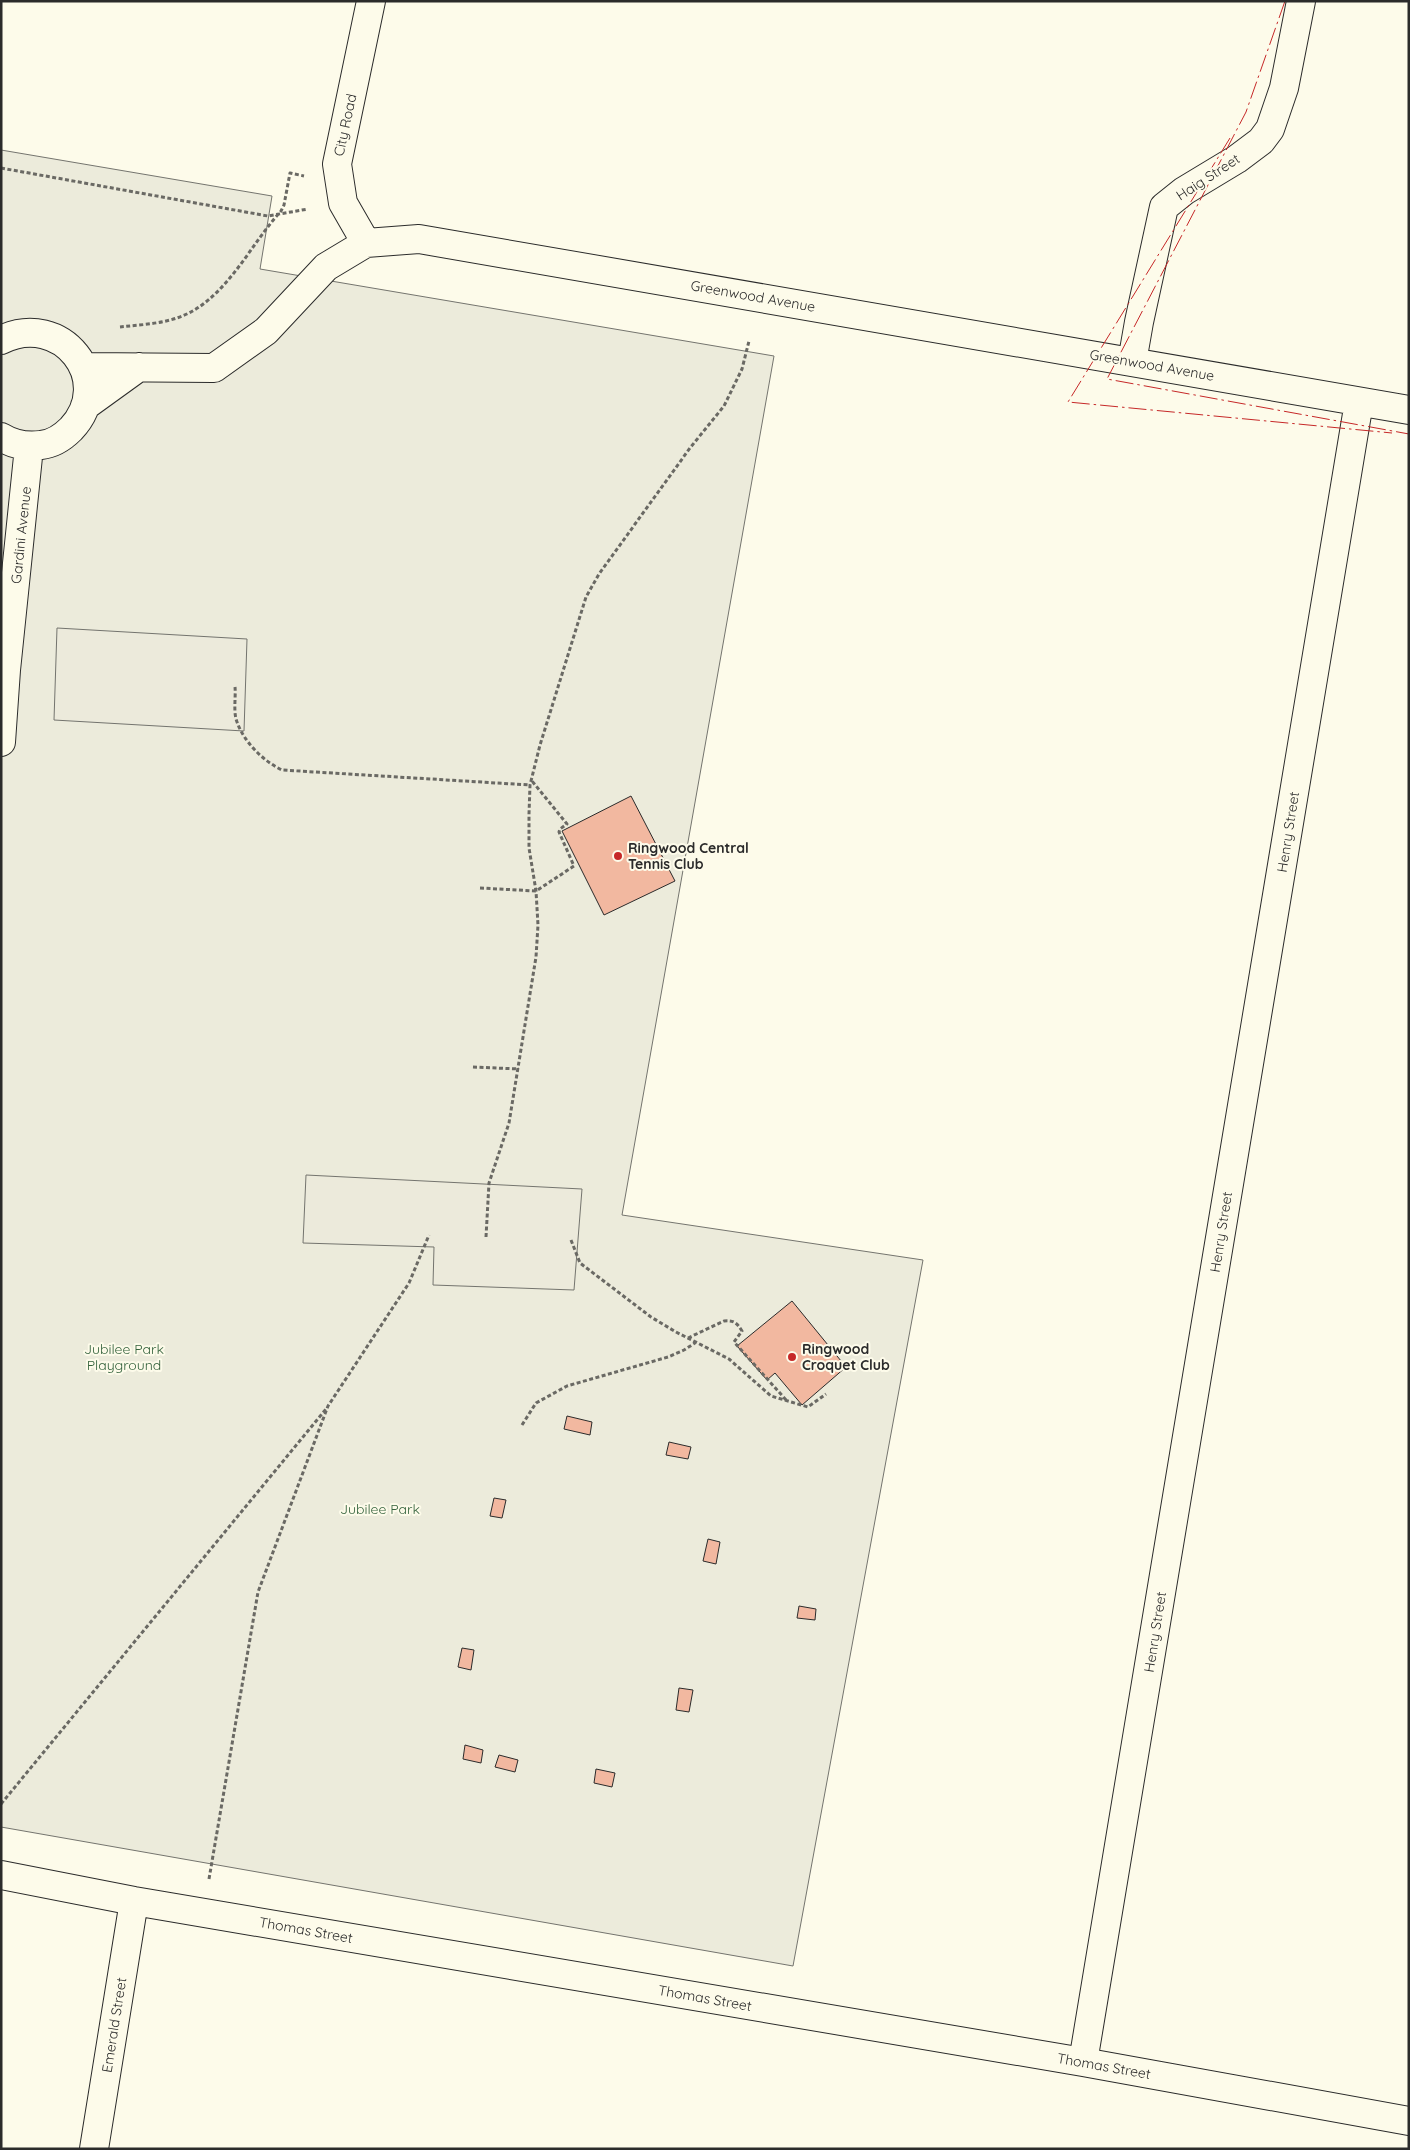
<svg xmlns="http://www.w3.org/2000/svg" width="1410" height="2150" font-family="Quicksand,sans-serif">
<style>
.green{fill:#ecebdb;stroke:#74746e}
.parking{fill:#eceadb;stroke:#74746e}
.building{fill:#f2b8a0;stroke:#2b2b2b}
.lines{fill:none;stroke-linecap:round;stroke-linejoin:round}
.minor-casing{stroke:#2b2b2b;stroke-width:30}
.path{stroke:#6a6964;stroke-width:3;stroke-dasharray:4 2.5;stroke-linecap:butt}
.minor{stroke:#fdfbea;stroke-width:28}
.power{stroke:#c62828;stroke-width:1;stroke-dasharray:18 4 2.5 4;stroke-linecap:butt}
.poi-dot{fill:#c62828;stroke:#fdfbea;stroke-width:2}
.labels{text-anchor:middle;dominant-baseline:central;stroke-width:4;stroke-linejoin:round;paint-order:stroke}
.street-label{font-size:14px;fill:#2b2b2b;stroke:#fdfbea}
.poi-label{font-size:14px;font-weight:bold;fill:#2b2b2b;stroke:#fdfbea;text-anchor:start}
.park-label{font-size:14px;fill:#34623c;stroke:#fdfbea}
</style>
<rect width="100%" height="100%" fill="#fdfbea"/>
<!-- green -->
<path class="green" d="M1 150 272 196 260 269 774 356 622 1215 923 1260 793 1966 1 1827Z"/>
<!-- parking -->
<path class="parking" d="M57 628 247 639 244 731 54 720Z
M306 1175 582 1189 574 1290 433 1285 434 1247 303 1243Z"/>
<!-- building -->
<path class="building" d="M631 796 675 881 604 915 562 831Z
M792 1301 846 1367 802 1405 775 1373 767 1380 737 1346Z
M567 1416 592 1422 590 1435 564 1429Z
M669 1442 691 1447 688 1459 666 1455Z
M494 1498 506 1500 502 1518 490 1516Z
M708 1539 720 1542 716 1564 703 1561Z
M799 1606 816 1609 815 1620 797 1618Z
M462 1648 474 1650 471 1670 458 1667Z
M679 1688 693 1690 689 1712 676 1710Z
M465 1745 483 1750 481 1763 463 1759Z
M499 1755 518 1760 515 1772 495 1767Z
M596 1769 615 1773 612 1787 594 1783Z"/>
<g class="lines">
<defs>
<path id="minor" d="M366 243 343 203 337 164 371 1
M1 340C61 310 117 380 71 429 63 437 52 444 41 445 26 447 14 445 1 437
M1132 362 1139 322 1164 207 1184 191 1237 159 1261 141 1270 129 1284 88 1301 1
M84 367 214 368 266 331 326 267 366 243 419 239 1409 410
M85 406 139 367
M1 742 6 670 29 447
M1 1875 134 1901 1083 2062 1409 2121
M1083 2062 1359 402
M94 2149 134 1901"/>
</defs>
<!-- minor casing -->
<use href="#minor" class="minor-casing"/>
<!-- path -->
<path class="path" d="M1 168 268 216 308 209
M120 327C138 325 159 324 177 318 225 302 249 246 281 211L284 205 290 173 304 176
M235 687C236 697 233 712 237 722 244 742 263 761 282 770L530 785
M480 888 536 891 574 866 559 832 560 829 567 824 532 781
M473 1067 519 1069
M486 1237 489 1183 509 1123 536 957 538 925 536 891 529 848V814L530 785 540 745 586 597 599 574 690 448 724 406 742 369 749 341
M571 1240 580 1263 651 1317 676 1332 729 1359 771 1396 808 1407 826 1394
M688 1338 724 1321C734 1320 737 1323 742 1331L734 1342 787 1401
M522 1425 536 1403 567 1386 668 1357 684 1350 695 1343
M1 1804 326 1409
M209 1879 258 1592 328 1406 409 1283 429 1235"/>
<!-- minor -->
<use href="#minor" class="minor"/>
<!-- power -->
<path class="power" d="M1285 1 1246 112 1107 379 1409 434
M1230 138 1068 402 1392 433"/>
</g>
<!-- markers -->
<g class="poi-dot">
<circle cx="618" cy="856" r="5"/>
<circle cx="792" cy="1357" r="5"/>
</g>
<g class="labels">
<!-- street labels -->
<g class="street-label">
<text transform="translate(345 125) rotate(-78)">City Road</text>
<text transform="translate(1208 177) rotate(-33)">Haig Street</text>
<text transform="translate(753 296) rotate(10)">Greenwood Avenue</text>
<text transform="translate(1152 365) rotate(10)">Greenwood Avenue</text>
<text transform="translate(21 535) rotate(-84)">Gardini Avenue</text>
<text transform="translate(1288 832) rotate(-81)">Henry Street</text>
<text transform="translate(1221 1232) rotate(-81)">Henry Street</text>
<text transform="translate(1155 1632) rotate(-81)">Henry Street</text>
<text transform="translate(306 1930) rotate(10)">Thomas Street</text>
<text transform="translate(705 1998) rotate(10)">Thomas Street</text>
<text transform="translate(114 2025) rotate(-81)">Emerald Street</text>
<text transform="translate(1104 2066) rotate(10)">Thomas Street</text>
</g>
<!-- poi labels -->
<g class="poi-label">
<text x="628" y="848">Ringwood Central<tspan x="628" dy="16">Tennis Club</tspan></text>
<text x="802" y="1349">Ringwood<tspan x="802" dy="16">Croquet Club</tspan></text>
</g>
<!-- park labels -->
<g class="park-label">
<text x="124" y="1349">Jubilee Park<tspan x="124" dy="16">Playground</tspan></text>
<text x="380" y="1509">Jubilee Park</text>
</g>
</g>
<!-- border -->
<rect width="1410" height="2150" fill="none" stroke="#2b2b2b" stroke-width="5"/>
</svg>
